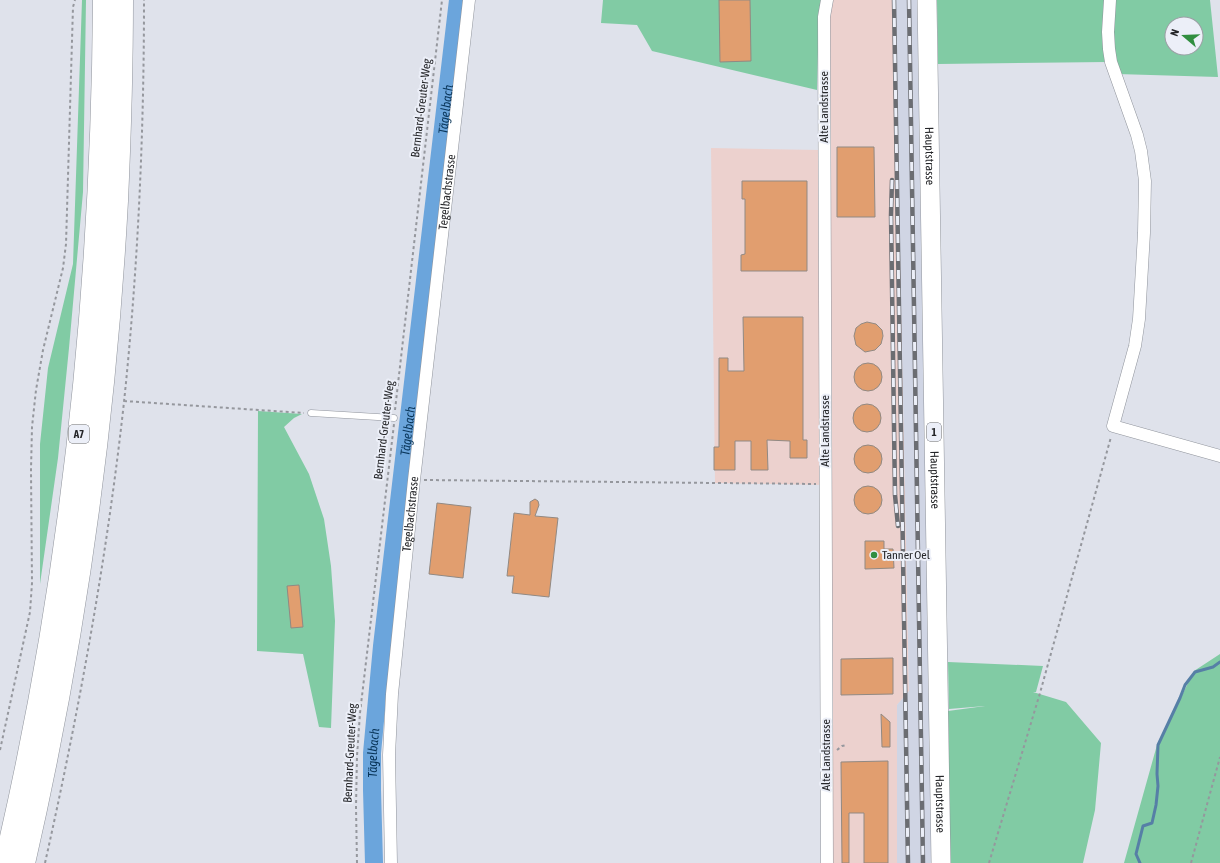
<svg xmlns="http://www.w3.org/2000/svg" width="1220" height="863" font-family="'Asap Condensed',sans-serif">
<style>
.industrial{fill:#ecd1ce}
.built{fill:#d0d5e4}
.green{fill:#81cba4;fill-rule:evenodd}
.lines{fill:none;stroke-linecap:round;stroke-linejoin:round}
.stream{stroke:#567fa6;stroke-width:3}
.river{stroke:#6ba5dc;stroke-width:18}
.building{fill:#e19e6f;stroke:#918983}
.service-casing{stroke:#90949c;stroke-width:7}
.minor-casing{stroke:#90949c;stroke-width:13}
.primary-casing{stroke:#90949c;stroke-width:20}
.motorway-casing{stroke:#90949c;stroke-width:23}
.path{stroke:#95979d;stroke-width:2;stroke-dasharray:3 3;stroke-linecap:butt}
.service{stroke:#fff;stroke-width:6}
.minor{stroke:#fff;stroke-width:12}
.primary{stroke:#fff;stroke-width:19}
.motorway{stroke:#fff;stroke-width:22}
.rail-casing{stroke:#6b6d72;stroke-width:4.5}
.rail{stroke:#eceff8;stroke-width:3;stroke-dasharray:9;stroke-linecap:butt}
.poi-dot{fill:#318e40;stroke:#eceff8;stroke-width:1.5}
.labels{text-anchor:middle;dominant-baseline:central;stroke-width:4;stroke-linejoin:round;paint-order:stroke}
.shield{fill:#eceff8;stroke:#616267;stroke-width:1}
.shield-label{font-size:11px;font-weight:bold;fill:#252629}
.street-label{font-size:12px;fill:#252629;stroke:#eceff8}
.poi-label{font-size:12px;fill:#252629;stroke:#eceff8;text-anchor:start}
.water-label{font-size:13px;font-style:italic;fill:#083458;stroke:#eceff8}
</style>
<rect width="100%" height="100%" fill="#dfe2eb"/>
<!-- industrial -->
<path class="industrial" d="M827 0H895L909 691 897 705V863H827L825 485 715 483 711 148 819 150Z"/>
<!-- built -->
<path class="built" d="M895 0H917L932 863H897V705L909 691Z"/>
<!-- green -->
<path class="green" d="M82 0H86L83 192 69 348 58 458 40 584V444L48 368 73 264Z
M603 0H821L819 14 817 90 652 51 637 25 601 23Z
M937 0H1107V62L938 64Z
M1112 0H1210L1218 77 1117 74 1112 62ZM1172 24H1196V48H1172Z
M258 411 302 414 294 418 284 427 309 474 324 519 331 566 335 621 331 728 319 727 303 654 257 651Z
M1220 654V863H1124L1157 745 1194 671Z
M948 662 1043 666 1036 692H1033L1066 702 1101 743 1095 810 1083 863H950L948 711 985 706 949 709Z"/>
<g class="lines">
<!-- stream -->
<path class="stream" d="M1140 863 1136 854 1143 826 1152 823 1156 805 1158 786 1157 774 1158 745 1180 698 1185 685 1195 672 1213 667 1220 662"/>
<!-- river -->
<path class="river" id="s1" d="M374 863 372 790V753L382 646 458 0"/>
</g>
<!-- building -->
<path class="building" d="M719 0H750L751 61 720 62Z
M837 147H874L875 217H837Z
M742 181H807V271H741V255L745 254V199H742Z
M743 317H803V440H807V458H790V441L767 440 768 470H751V441H735V470H714V447H719V358H728V371H744Z
M867 322 876 324 882 330 883 336 881 344 875 350 865 352 856 345 854 336 856 328 861 324Z
M854 377a14 14 0 1 1 28 0a14 14 0 1 1-28 0Z
M853 418a14 14 0 1 1 28 0a14 14 0 1 1-28 0Z
M854 459a14 14 0 1 1 28 0a14 14 0 1 1-28 0Z
M854 500a14 14 0 1 1 28 0a14 14 0 1 1-28 0Z
M535 499 538 501 539 505 535 516 558 518 549 597 512 593 514 576H507L514 513 530 515V502Z
M437 503 471 507 463 578 429 574Z
M865 541H884V549H893L894 568 865 569Z
M299 585 303 627 291 628 287 586Z
M893 658V694L841 695V659Z
M881 714 890 722V747H882Z
M888 761V863H864V813H849V863H842L841 762Z"/>
<g class="lines">
<defs>
<path id="service" d="M311 413 394 418"/>
<g id="minor">
<path d="M1110 0 1108 32 1109 49 1111 62 1137 135 1141 151 1145 181 1144 233 1139 319 1135 346 1113 426 1220 456"/>
<path id="s2" d="M391 863 389 755 392 694 414 480 469 0"/>
<path d="M827 863 824 17 827 0"/>
</g>
<g id="primary">
<path id="s3" d="M927 0 941 863"/>
</g>
<path id="motorway" d="M5 863C72 580 102 290 104 0
M24 863C74 645 105 424 117 201 120 134 122 67 122 0"/>
</defs>
<!-- service casing -->
<use href="#service" class="service-casing"/>
<!-- minor casing -->
<use href="#minor" class="minor-casing"/>
<!-- primary casing -->
<use href="#primary" class="primary-casing"/>
<!-- motorway casing -->
<use href="#motorway" class="motorway-casing"/>
<!-- path -->
<path class="path" d="M124 401 304 413
M395 410 442 0
M424 480 816 484
M0 750 30 612 32 583 31 470 32 427 36 390 43 350 63 268 66 244 73 7 75 0
M837 750 842 746 847 745
M45 863C79 711 107 557 124 402 138 268 144 134 144 0
M357 863 356 807 357 756 360 713 394 424
M989 863 1040 693 1111 437
M1191 863 1220 757"/>
<!-- service -->
<use href="#service" class="service"/>
<!-- minor -->
<use href="#minor" class="minor"/>
<!-- primary -->
<use href="#primary" class="primary"/>
<!-- motorway -->
<use href="#motorway" class="motorway"/>
<defs>
<path id="rail" d="M894 0 908 863
M909 0 923 863
M892 180 891 215 895 495 898 526"/>
</defs>
<!-- rail casing -->
<use href="#rail" class="rail-casing"/>
<!-- rail -->
<use href="#rail" class="rail"/>
</g>
<!-- markers -->
<circle class="poi-dot" cx="874" cy="555" r="4"/>
<g class="labels">
<!-- shield labels -->
<g class="shield">
<rect x="927" y="423" width="14" height="18" rx="3"/>
<rect x="69" y="425" width="20" height="18" rx="3"/>
</g>
<g class="shield-label">
<text x="934" y="432">1</text>
<text x="79" y="434">A7</text>
</g>
<!-- street labels -->
<g class="street-label">
<text transform="translate(824 107) rotate(-90)">Alte Landstrasse</text>
<text transform="translate(421 108) rotate(-83)">Bernhard-Greuter-Weg</text>
<text stroke="none"><textPath href="#s3" startOffset="156">Hauptstrasse</textPath></text>
<text stroke="none"><textPath href="#s2" startOffset="674">Tegelbachstrasse</textPath></text>
<text transform="translate(384 430) rotate(-83)">Bernhard-Greuter-Weg</text>
<text transform="translate(825 431) rotate(-90)">Alte Landstrasse</text>
<text stroke="none"><textPath href="#s3" startOffset="480">Hauptstrasse</textPath></text>
<text stroke="none"><textPath href="#s2" startOffset="350">Tegelbachstrasse</textPath></text>
<text transform="translate(350 753) rotate(-87)">Bernhard-Greuter-Weg</text>
<text transform="translate(826 755) rotate(-90)">Alte Landstrasse</text>
<text stroke="none"><textPath href="#s3" startOffset="804">Hauptstrasse</textPath></text>
</g>
<!-- poi labels -->
<g class="poi-label">
<text x="882" y="555">Tanner Oel</text>
</g>
<!-- water labels -->
<g class="water-label">
<text stroke="none"><textPath href="#s1" startOffset="758">Tägelbach</textPath></text>
<text stroke="none"><textPath href="#s1" startOffset="434">Tägelbach</textPath></text>
<text stroke="none"><textPath href="#s1" startOffset="110">Tägelbach</textPath></text>
</g>
</g>
<!-- north arrow -->
<g transform="translate(1184 36) rotate(289)"><circle r="19" fill="#eceff8" stroke="#9c9fa5"/>
<path d="M0-3L7 15L0 10L-7 15Z" fill="#318e40"/>
<text y="-6" font-size="11" font-weight="bold" text-anchor="middle" fill="#252629">N</text>
</g>
</svg>
